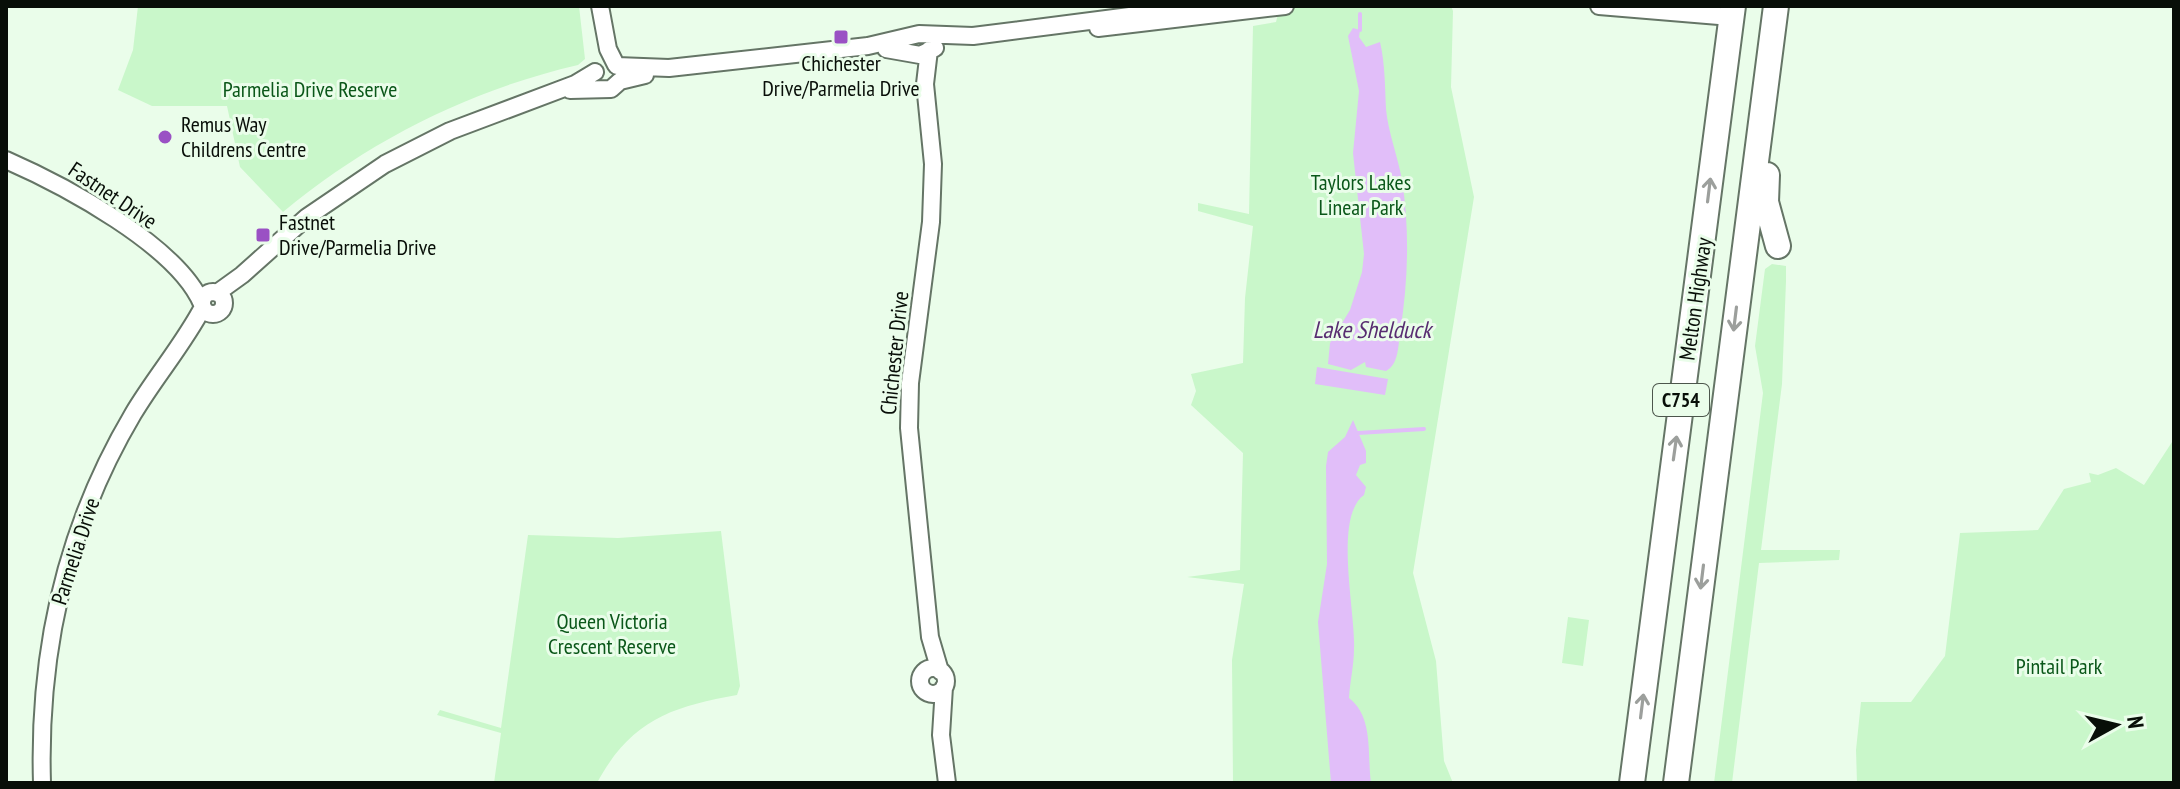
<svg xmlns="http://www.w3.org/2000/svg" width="2180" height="789" font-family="'PT Sans Narrow',sans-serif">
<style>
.green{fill:#c9f7ca}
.water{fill:#e1bef9}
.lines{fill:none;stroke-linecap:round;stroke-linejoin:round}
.stream{stroke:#e1bef9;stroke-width:4}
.minor-casing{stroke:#657566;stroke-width:20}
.highway-casing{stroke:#657566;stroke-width:28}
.minor{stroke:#fff;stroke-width:16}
.highway{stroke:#fff;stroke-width:24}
.oneway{stroke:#9c9f9c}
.poi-dot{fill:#9a51c4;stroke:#eafdea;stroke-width:3}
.labels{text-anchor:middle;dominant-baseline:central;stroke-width:6;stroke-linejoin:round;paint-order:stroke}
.shield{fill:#eafdea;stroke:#4c564c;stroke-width:2}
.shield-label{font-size:20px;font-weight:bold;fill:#080e08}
.poi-label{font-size:22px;fill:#080e08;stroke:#eafdea;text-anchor:start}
.park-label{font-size:22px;fill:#0a5719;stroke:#eafdea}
.street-label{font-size:22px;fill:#080e08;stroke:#eafdea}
.water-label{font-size:24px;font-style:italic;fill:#582d71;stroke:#eafdea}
</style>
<rect width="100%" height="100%" fill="#eafdea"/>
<!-- green -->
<path class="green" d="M138 6H579L585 59 578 65C470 90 368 141 283 212L240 167 227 106H152L118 90 133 50Z
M1280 6H1451L1453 11 1451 87 1474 197 1413 573 1436 661 1444 761 1453 783H1233L1232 660 1244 584 1187 577 1240 570 1243 453 1191 405 1196 391 1191 374 1243 363 1245 298 1253 226 1198 211V203L1249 214 1253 26 1276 22Z
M1772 264 1786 266V281L1782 384 1761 550H1840L1839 560 1759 563 1732 783H1714L1763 393 1755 346 1765 269Z
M2174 439V783H1857L1856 750 1861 702H1911L1945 656 1960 533 2038 530 2064 489 2091 482 2089 473 2098 475 2116 468 2144 485Z
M721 531 740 686 737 695C671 707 631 720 597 783H494L501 733 437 715 440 710 501 728 528 535 618 538Z
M1568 617 1589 620 1583 666 1562 663Z"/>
<!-- water -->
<path class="water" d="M1353 28 1360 30 1359 37 1366 47 1380 42C1385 63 1385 87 1386 109 1388 132 1398 157 1402 180 1410 232 1408 282 1400 333 1398 346 1399 364 1386 371L1366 367 1365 362 1351 370 1328 364 1330 343 1350 310 1362 272 1364 254 1353 153 1359 91 1348 36Z
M1317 367 1388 379 1385 395 1315 384Z
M1353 420 1366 451V463L1360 465 1356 475 1366 487 1364 495C1333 517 1356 613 1354 649 1354 665 1350 681 1349 698 1374 717 1367 755 1371 783H1331L1318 622 1327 564 1326 466 1328 452 1345 437Z"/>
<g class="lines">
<!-- stream -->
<path class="stream" d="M1360 14V30
M1358 433 1424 429"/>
<defs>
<path id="minor" d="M600 6 608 49 616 65
M1599 6 1731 17
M1098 28 1285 6
M886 49 920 55 935 48
M929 50 925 84 933 164 931 222 910 383 909 428 930 637 940 671
M617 66 669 68 868 46 919 34 973 36 1207 6
M570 90 611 89 620 81 645 75
M6 160C63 185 177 245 202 304
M202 303a11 11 0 1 1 22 0a11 11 0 1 1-22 0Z
M217 293 242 275 307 217 385 164 450 131 575 84 595 72
M920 681a13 13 0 1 1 26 0a13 13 0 1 1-26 0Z
M944 687 941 735 947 783
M42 783C38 652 66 527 133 414 155 377 183 345 203 307"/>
<path id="highway" d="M1767 175 1766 202 1778 246
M1632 783 1733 6
M1676 783 1776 6"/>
</defs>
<!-- minor casing -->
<use href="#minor" class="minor-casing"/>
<!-- highway casing -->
<use href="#highway" class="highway-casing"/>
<!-- minor -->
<use href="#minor" class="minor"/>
<!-- highway -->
<use href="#highway" class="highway"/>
</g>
<!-- one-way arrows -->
<defs><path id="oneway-shaft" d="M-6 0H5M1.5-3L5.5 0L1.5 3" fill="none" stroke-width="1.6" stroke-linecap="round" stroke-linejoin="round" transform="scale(2)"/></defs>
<g class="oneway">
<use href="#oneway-shaft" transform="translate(1709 190) rotate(-83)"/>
<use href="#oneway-shaft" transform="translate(1735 319) rotate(97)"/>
<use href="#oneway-shaft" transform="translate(1675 448) rotate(-82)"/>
<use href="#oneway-shaft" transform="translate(1702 577) rotate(97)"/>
<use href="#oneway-shaft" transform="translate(1642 706) rotate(-83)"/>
</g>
<!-- markers -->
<g class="poi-dot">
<rect x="833" y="29" width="16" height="16" rx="4"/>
<circle cx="165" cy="137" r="8"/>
<rect x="255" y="227" width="16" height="16" rx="4"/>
</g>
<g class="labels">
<!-- shield labels -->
<rect class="shield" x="1653" y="384" width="56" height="32" rx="6"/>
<g class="shield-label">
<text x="1681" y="400">C754</text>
</g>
<!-- poi labels -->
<g class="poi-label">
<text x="841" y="63" text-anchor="middle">Chichester<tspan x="841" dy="25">Drive/Parmelia Drive</tspan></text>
<text x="181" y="124">Remus Way<tspan x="181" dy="25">Childrens Centre</tspan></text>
<text x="279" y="222">Fastnet<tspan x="279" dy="25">Drive/Parmelia Drive</tspan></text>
</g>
<!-- park labels -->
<g class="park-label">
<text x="310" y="89">Parmelia Drive Reserve</text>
<text x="1361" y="182">Taylors Lakes<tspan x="1361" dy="25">Linear Park</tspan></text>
<text x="612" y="621">Queen Victoria<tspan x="612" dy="25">Crescent Reserve</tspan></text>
<text x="2059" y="666">Pintail Park</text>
</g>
<!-- street labels -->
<g class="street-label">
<text transform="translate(113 195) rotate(34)">Fastnet Drive</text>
<text transform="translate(1695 299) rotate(-82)">Melton Highway</text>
<text transform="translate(894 353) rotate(-84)">Chichester Drive</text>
<text transform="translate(75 551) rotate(-72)">Parmelia Drive</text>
</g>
<!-- water labels -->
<g class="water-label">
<text x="1372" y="329">Lake Shelduck</text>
</g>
</g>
<!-- border -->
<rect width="2180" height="789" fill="none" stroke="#080e08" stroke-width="16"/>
<!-- north arrow -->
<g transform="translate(2116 725) rotate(82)" stroke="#eafdea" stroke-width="6" paint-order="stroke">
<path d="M0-6L14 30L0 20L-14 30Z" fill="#080e08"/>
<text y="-12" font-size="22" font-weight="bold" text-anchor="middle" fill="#080e08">N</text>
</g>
</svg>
